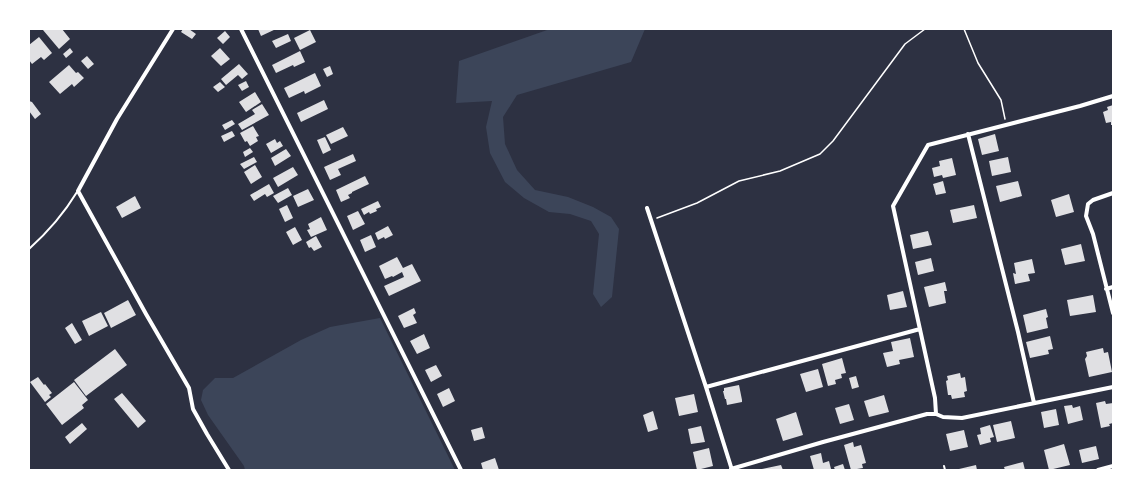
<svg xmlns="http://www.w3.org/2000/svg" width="1142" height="499" font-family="'Noto Sans',sans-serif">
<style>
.green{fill:#3c4559}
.building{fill:#e0e0e3}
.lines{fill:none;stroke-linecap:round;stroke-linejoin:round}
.path{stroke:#fff;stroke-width:1.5}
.service{stroke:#fff;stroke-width:2}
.minor{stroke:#fff;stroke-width:4}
</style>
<rect width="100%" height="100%" fill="#2d3142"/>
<!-- green -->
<path class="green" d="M550 29H645L631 62 517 95 503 117 505 144 517 170 535 190 568 197 593 207 611 217 619 229 612 297 601 307 593 294 599 234 591 221 570 214 549 212 524 198 505 182 490 153 486 127 492 101 456 103 459 61Z
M380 318 455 470H245L244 466 208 415 201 400 203 390 215 378H233L301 340 330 327Z"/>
<!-- building -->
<path class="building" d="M43 29H62L70 39 59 49 43 30Z
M183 29H189L196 34 192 39 181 32Z
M258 29H276L261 36Z
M310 30 316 42 300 50 294 38Z
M225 31 230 37 223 44 217 38Z
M288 34 291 41 276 48 272 41Z
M39 37 52 53 44 60 41 57 32 64 29 60 30 52 29 45Z
M70 48 73 52 66 58 63 54Z
M220 48 230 59 221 66 211 56Z
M300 51 305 62 294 67 293 65 276 73 272 65Z
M87 56 94 64 88 69 81 61Z
M239 64 248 74 242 79 238 75 226 85 221 79Z
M69 65 76 73 78 72 84 78 74 87 72 84 60 94 49 82Z
M330 66 333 74 327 77 323 69Z
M315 73 321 86 305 94 304 91 289 98 284 88Z
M246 81 249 87 242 91 238 85Z
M220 82 225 87 218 92 213 87Z
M255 92 261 102 246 112 239 102Z
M324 100 328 109 301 122 297 113Z
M29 101 32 102 41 114 35 119 29 111Z
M262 104 269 115 242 130 238 124 255 114 252 110Z
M1113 105V125H1111V122L1106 123 1103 112 1108 110 1107 107Z
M232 120 235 124 225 130 222 125Z
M253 126 259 136 256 137 258 141 250 146 247 141 245 142 240 133Z
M343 127 348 136 331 144 326 135Z
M232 131 235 136 224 142 221 136Z
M995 134 999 151 982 155 978 139Z
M325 137 331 150 323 154 317 140Z
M275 139 277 143 280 141 283 146 271 153 266 144Z
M250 148 253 152 245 157 243 152Z
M286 149 291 156 275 166 271 158Z
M353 154 356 161 338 169 341 175 330 180 324 167Z
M254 157 257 162 244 169 240 164Z
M1008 157 1011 172 992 176 989 161Z
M952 158 956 175 943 178 942 175 934 177 932 168 940 166 939 161Z
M255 165 262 177 251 184 244 172Z
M293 167 298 175 278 187 273 178Z
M365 176 369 184 352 192V193L348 195 350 198 341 202 336 190Z
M943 181 946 193 936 195 933 184Z
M1018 181 1022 196 1000 202 996 186Z
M269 184 274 193 267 197 265 194 254 201 250 195Z
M288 188 292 195 278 203 273 196Z
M308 189 314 200 298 207 293 196Z
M1069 194 1074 212 1056 217 1051 200Z
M135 196 141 208 122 218 116 207Z
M378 201 381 207 376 209 377 211 370 214 369 212 364 215 361 209Z
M287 205 293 218 285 222 279 209Z
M974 205 977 218 953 223 950 210Z
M358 211 365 224 353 230 347 216Z
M321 217 327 230 311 237 307 230 310 229 308 224Z
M388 226 393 235 385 239 384 237 378 240 375 233Z
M295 227 302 240 293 245 286 232Z
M928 231 932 245 913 249 910 235Z
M371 235 376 247 365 252 360 240Z
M316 236 322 247 314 251 311 247 309 248 306 242Z
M1081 244 1085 261 1065 265 1061 249Z
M397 257 403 268 412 264 421 281 389 296 384 286 404 277 402 272 393 277 392 276 385 279 379 266Z
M931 258 934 271 918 275 915 262Z
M1032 259 1035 273 1028 274 1030 281 1015 284 1013 273 1016 274 1014 263Z
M945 282 947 291H944L946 303 929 307 924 287Z
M903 291 907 307 890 310 887 295Z
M1093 295 1096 312 1070 316 1067 300Z
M128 300 136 315 111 328 104 313Z
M414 308 416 313 413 315 417 323 404 328 398 316Z
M1046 309 1048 317 1046 318 1048 328 1027 333 1023 315Z
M101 312 108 326 89 336 82 321Z
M72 323 82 340 75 344 65 328Z
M424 334 430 348 417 354 410 341Z
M1050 336 1053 349 1048 350 1049 354 1030 358 1026 342Z
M910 338 914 357 899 360 900 364 887 367 883 353 893 351 891 342Z
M1103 348 1104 353 1108 352 1112 372 1089 377 1085 359 1087 356 1086 352Z
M115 349 127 365 86 396 74 380Z
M842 358 846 373 841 374 842 378 835 380 836 384 828 386 822 364Z
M436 365 442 376 431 382 425 370Z
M818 369 823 387 806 392 800 374Z
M960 373 961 378 965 377 967 391 964 392 965 397 952 399 951 395H948L946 381 948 380 947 376Z
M856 376 859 387 852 389 849 378Z
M38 377 44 385 45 384 52 393 49 395 51 397 45 402 30 382Z
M74 382 88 400 82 405 84 408 62 425 46 404Z
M739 385 742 400V402L727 405 726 399H725L723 391H724V388Z
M449 388 455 401 443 407 437 394Z
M122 393 146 421 138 428 114 399Z
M694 394 698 412 679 416 675 398Z
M884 395 889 412 869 417 864 401Z
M1105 401 1106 404 1113 403V423L1109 424 1110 426 1101 428 1096 403Z
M849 404 854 420 840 424 835 408Z
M1072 405 1073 408 1080 406 1083 420 1068 424 1064 406Z
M1056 409 1059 425 1044 428 1041 412Z
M653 411 658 429 648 432 643 415Z
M796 412 803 435 783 441 776 419Z
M1011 421 1015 438 997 442 993 425Z
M82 423 87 429 70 444 65 437Z
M990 425 994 437 990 438 991 442 980 445 977 435 981 434 980 428Z
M701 426 705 442 691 444 688 429Z
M482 427 485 438 474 441 471 430Z
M964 430 968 447 950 451 946 434Z
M853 442 854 447 861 445 866 463 862 464 863 468 851 470 844 445Z
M1064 444 1070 465 1049 470 1044 450Z
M1096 446 1099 459 1082 463 1079 450Z
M709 448 713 466 697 470 693 452Z
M821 453 823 463 829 461 831 469 814 470 810 456Z
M495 458 499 470H483L481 463Z
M1023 462 1025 470H1005L1004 467Z
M843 464 845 470H835L834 467Z
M781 465 783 470H762V469Z
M976 465 977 470H959V469Z"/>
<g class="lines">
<!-- path -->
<path class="path" d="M964 29 978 63 1001 100 1005 119
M657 218 697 203 739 181 780 171 820 154 833 141 905 44 925 29"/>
<!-- service -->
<path class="service" d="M29 249C49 231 63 215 77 192
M944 466 945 470"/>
<!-- minor -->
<path class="minor" d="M173 29 117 119 78 191 146 314 189 388 193 409 207 434 229 470
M241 29 461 470
M968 134 1018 332 1034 403
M1113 193 1093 200 1088 204 1086 216 1093 234 1113 313
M647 208 706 387 732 470
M1106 289 1113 287
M706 387 920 329
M936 414 935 398 893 206 928 145 1080 106 1113 96
M731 469 823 442 927 414H936L943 417 962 418 1113 387
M1098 470 1113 466"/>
</g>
<!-- border -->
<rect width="1142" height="499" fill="none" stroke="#ffffff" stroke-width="60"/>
</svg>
